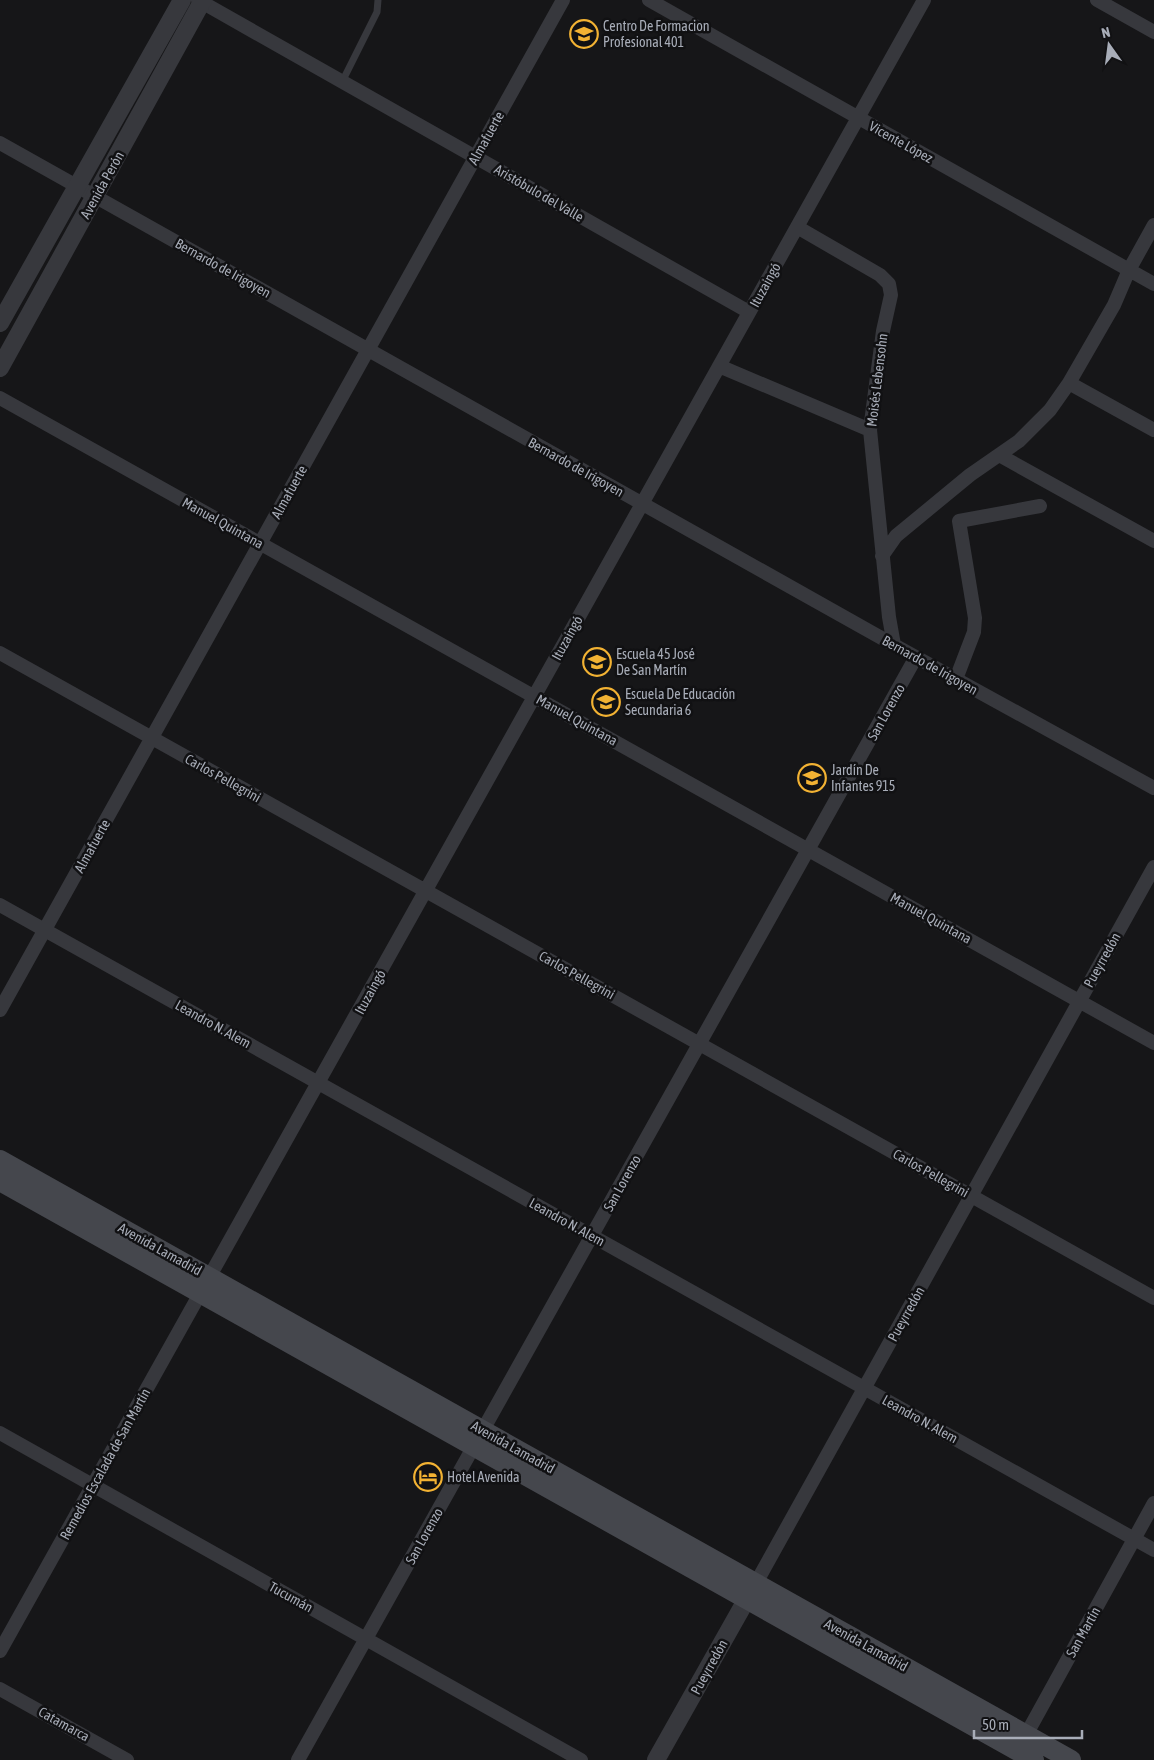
<svg xmlns="http://www.w3.org/2000/svg" width="1154" height="1760" font-family="'Asap Condensed',sans-serif">
<style>
.lines{fill:none;stroke-linecap:round;stroke-linejoin:round}
.service{stroke:#37383d;stroke-width:7}
.minor{stroke:#37383d;stroke-width:14}
.tertiary{stroke:#37383d;stroke-width:18}
.secondary{stroke:#45474d;stroke-width:20}
.labels{text-anchor:middle;dominant-baseline:central;stroke-width:5;stroke-linejoin:round;paint-order:stroke}
.poi-label{font-size:14px;fill:#a8adb8;stroke:#111113;text-anchor:start}
.street-label{font-size:14px;fill:#a8adb8;stroke:#111113}
</style>
<rect width="100%" height="100%" fill="#161618"/>
<g class="lines">
<!-- service -->
<path class="service" d="M342 82 377 12 378 0"/>
<!-- minor -->
<path class="minor" d="M198 0 749 312
M649 0 1154 284
M1097 0 1154 32
M0 143 894 645 1154 788
M797 227 880 275 889 284 891 295 883 331 870 430 889 617 894 645
M719 366 870 430
M1069 383 1154 430
M0 398 1154 1043
M999 455 1154 541
M882 556 896 536 970 475 1019 441 1050 410 1069 383 1114 305 1129 270 1154 225
M0 653 1154 1298
M956 679 974 632 975 618 959 521 1040 506
M0 905 1154 1550
M0 1010 563 0
M0 1433 581 1760
M756 1583 1154 867
M0 1651 924 0
M0 1689 127 1760
M1026 1735 1154 1503
M298 1760 916 657"/>
<!-- tertiary -->
<path class="tertiary" d="M0 323 182 0
M0 368 203 0
M656 1760 753 1588"/>
<!-- secondary -->
<path class="secondary" d="M0 1160 1071 1760
M0 1181 1034 1760"/>
</g>
<!-- icons -->
<defs>
<symbol id="school-ring" viewBox="-11 -11 22 22"><circle r="9.5" fill="#111113" stroke="#f2b233" stroke-width="1.5"/><path d="M0-5L7-2L0 1L-7-2ZM-4 1L0 2.5L4 1V4Q0 6-4 4Z" fill="#f2b233"/></symbol>
<symbol id="hotel-ring" viewBox="-11 -11 22 22"><circle r="9.5" fill="#111113" stroke="#f2b233" stroke-width="1.5"/><path d="M-6-4.5h1.5V1H6V5H4.5V3h-9V5H-6ZM-4 0a1.8 1.8 0 1 1 3.6 0ZM.5 0V-2.5h3Q6-2.5 6 0Z" fill="#f2b233"/></symbol>
</defs>
<g fill-rule="evenodd">
<use href="#school-ring" x="568" y="18" width="32" height="32"/>
<use href="#school-ring" x="581" y="646" width="32" height="32"/>
<use href="#school-ring" x="590" y="686" width="32" height="32"/>
<use href="#school-ring" x="796" y="762" width="32" height="32"/>
<use href="#hotel-ring" x="412" y="1461" width="32" height="32"/>
</g>
<g class="labels">
<!-- poi labels -->
<g class="poi-label">
<text x="603" y="26">Centro De Formacion<tspan x="603" dy="16">Profesional 401</tspan></text>
<text x="616" y="654">Escuela 45 José<tspan x="616" dy="16">De San Martín</tspan></text>
<text x="625" y="694">Escuela De Educación<tspan x="625" dy="16">Secundaria 6</tspan></text>
<text x="831" y="770">Jardín De<tspan x="831" dy="16">Infantes 915</tspan></text>
<text x="447" y="1477">Hotel Avenida</text>
</g>
<!-- street labels -->
<g class="street-label">
<text transform="translate(486 138) rotate(-61)">Almafuerte</text>
<text transform="translate(901 142) rotate(29)">Vicente López</text>
<text transform="translate(102 185) rotate(-61)">Avenida Perón</text>
<text transform="translate(539 193) rotate(30)">Aristóbulo del Valle</text>
<text transform="translate(223 268) rotate(29)">Bernardo de Irigoyen</text>
<text transform="translate(765 285) rotate(-61)">Ituzaingó</text>
<text transform="translate(877 380) rotate(-83)">Moisés Lebensohn</text>
<text transform="translate(576 467) rotate(29)">Bernardo de Irigoyen</text>
<text transform="translate(289 492) rotate(-61)">Almafuerte</text>
<text transform="translate(223 523) rotate(29)">Manuel Quintana</text>
<text transform="translate(567 638) rotate(-61)">Ituzaingó</text>
<text transform="translate(930 665) rotate(29)">Bernardo de Irigoyen</text>
<text transform="translate(886 712) rotate(-61)">San Lorenzo</text>
<text transform="translate(577 720) rotate(29)">Manuel Quintana</text>
<text transform="translate(223 778) rotate(29)">Carlos Pellegrini</text>
<text transform="translate(92 846) rotate(-61)">Almafuerte</text>
<text transform="translate(931 918) rotate(29)">Manuel Quintana</text>
<text transform="translate(1102 960) rotate(-61)">Pueyrredón</text>
<text transform="translate(577 975) rotate(29)">Carlos Pellegrini</text>
<text transform="translate(370 992) rotate(-61)">Ituzaingó</text>
<text transform="translate(213 1024) rotate(29)">Leandro N. Alem</text>
<text transform="translate(931 1173) rotate(29)">Carlos Pellegrini</text>
<text transform="translate(622 1183) rotate(-61)">San Lorenzo</text>
<text transform="translate(567 1222) rotate(29)">Leandro N. Alem</text>
<text transform="translate(160 1249) rotate(29)">Avenida Lamadrid</text>
<text transform="translate(906 1314) rotate(-61)">Pueyrredón</text>
<text transform="translate(920 1419) rotate(29)">Leandro N. Alem</text>
<text transform="translate(513 1447) rotate(29)">Avenida Lamadrid</text>
<text transform="translate(105 1464) rotate(-61)">Remedios Escalada de San Martín</text>
<text transform="translate(424 1536) rotate(-61)">San Lorenzo</text>
<text transform="translate(291 1597) rotate(29)">Tucumán</text>
<text transform="translate(1083 1632) rotate(-61)">San Martín</text>
<text transform="translate(866 1645) rotate(29)">Avenida Lamadrid</text>
<text transform="translate(709 1667) rotate(-61)">Pueyrredón</text>
<text transform="translate(64 1724) rotate(29)">Catamarca</text>
</g>
</g>
<!-- north arrow -->
<g transform="translate(1109 45) rotate(346)" stroke="#111113" stroke-width="4" paint-order="stroke">
<path d="M0-4L9 19L0 12L-9 19Z" fill="#a8adb8"/>
<text y="-8" font-size="14" font-weight="bold" text-anchor="middle" fill="#a8adb8">N</text>
</g>
<!-- scale -->
<path d="M974 1730v8h108v-8" fill="none" stroke="#a8adb8" stroke-width="2.5"/>
<text x="982" y="1730" font-size="15" fill="#a8adb8" stroke="#111113" stroke-width="4" paint-order="stroke">50 m</text>
</svg>
